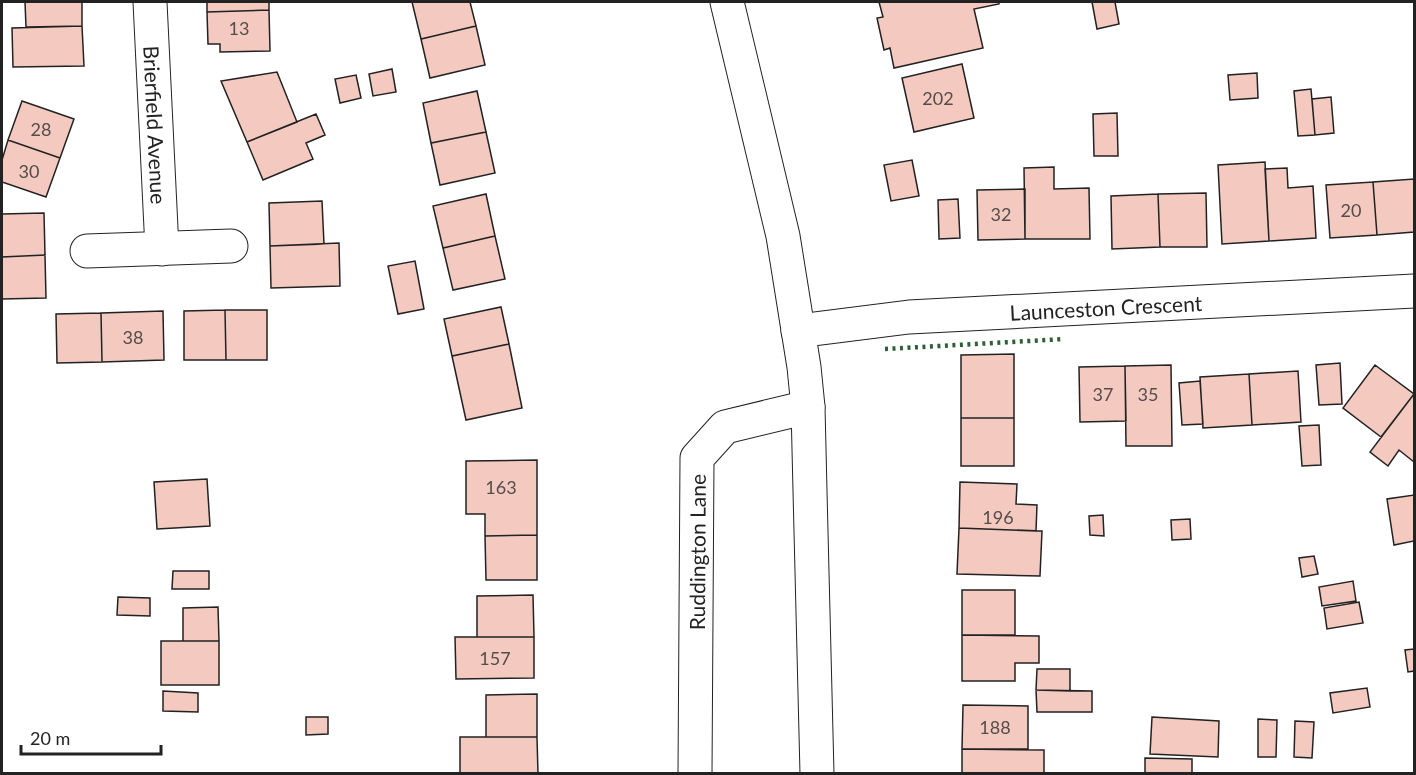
<svg xmlns="http://www.w3.org/2000/svg" width="1416" height="775" font-family="Lato,sans-serif">
<style>
.building{fill:#f3c9c0;stroke:#222;stroke-width:1.5}
.lines{fill:none;stroke-linecap:round;stroke-linejoin:round}
.minor-casing{stroke:#222;stroke-width:35}
.secondary-casing{stroke:#222;stroke-width:35}
.minor{stroke:#fff;stroke-width:33}
.secondary{stroke:#fff;stroke-width:33}
.hedge{stroke:#2f5e38;stroke-width:4.5;stroke-dasharray:3 4.5;stroke-linecap:butt}
.labels{text-anchor:middle;dominant-baseline:central;stroke-width:4.5;stroke-linejoin:round;paint-order:stroke}
.number-label{font-size:18px;fill:#564c4a}
.street-label{font-size:21px;fill:#222;stroke:#fff}
</style>
<rect width="100%" height="100%" fill="#fff"/>
<!-- building -->
<path class="building" d="M25 2H82V26L26 27Z
M207 2H269V10L207 12Z
M412 2H470L476 26 421 39Z
M879 2H999V4L974 9 983 48 894 68 890 48 884 50 877 18 883 17Z
M1092 2H1115L1119 24 1097 29Z
M269 10 270 51 220 52V44H208L207 12Z
M82 26 84 66 13 67 12 28Z
M476 26 485 65 430 78 421 39Z
M962 64 974 118 914 132 902 78Z
M392 69 396 92 373 96 369 74Z
M277 72 297 122 247 142 221 81Z
M1257 73 1258 98 1230 100 1228 75Z
M356 75 361 98 340 103 335 79Z
M1311 89 1315 135 1298 136 1294 91Z
M477 91 486 132 431 143 423 103Z
M1331 97 1334 133 1315 135 1312 99Z
M22 101 74 119 60 158 8 140Z
M1117 113 1118 156H1094L1093 114Z
M316 114 325 135 306 143 313 159 263 180 247 142Z
M486 132 495 173 440 185 431 143Z
M8 140 60 158 46 197 2 182V160Z
M912 160 919 196 891 201 884 165Z
M1265 162 1269 241 1222 244 1218 165Z
M1054 167V189L1089 188 1090 239H1025L1024 168Z
M1287 168 1288 188 1313 186 1316 238 1269 241 1265 169Z
M1414 179V232L1377 235 1373 182Z
M1373 182 1377 235 1330 238 1326 185Z
M1025 189V239L978 240 977 190Z
M1206 193 1207 247H1160L1158 194Z
M486 194 495 236 443 248 433 206Z
M1158 194 1160 247 1112 249 1111 196Z
M958 199 960 238 939 239 938 200Z
M322 201 324 244 270 246 269 203Z
M44 213 45 255 2 257V214Z
M495 236 505 279 453 290 443 248Z
M339 243 340 286 271 288 270 246Z
M45 255 46 298 2 299V257Z
M415 261 424 309 398 314 388 266Z
M501 307 509 344 452 356 444 319Z
M225 310H267V360H226Z
M225 310 226 360H184V311Z
M163 311 164 360 102 362 101 313Z
M101 313 102 362 57 363 56 314Z
M509 344 522 408 466 420 452 356Z
M1014 354V418H961V355Z
M1340 363 1342 404 1319 405 1316 365Z
M1171 365 1172 446H1126L1125 366Z
M1375 365 1414 394 1381 437 1343 408Z
M1125 366 1126 421 1080 422 1079 367Z
M1298 371 1301 422 1252 425 1249 374Z
M1249 374 1252 425 1203 428 1200 377Z
M1200 381 1203 424 1182 425 1179 383Z
M1414 394V462L1399 450 1388 466 1370 452Z
M961 418H1014V466H961Z
M1319 425 1321 465 1302 466 1299 426Z
M537 460V535L485 536V514H466V461Z
M207 479 210 526 157 529 154 482Z
M960 482 1017 484 1016 504 1037 505 1036 531 959 528Z
M1414 495V541L1394 545 1387 499Z
M1103 515 1104 536 1090 535 1089 516Z
M1190 519 1191 539 1172 540 1171 520Z
M959 528 1042 531 1040 576 957 574Z
M537 535V580H486L485 536Z
M1314 556 1318 574 1302 577 1299 558Z
M173 571H209V589H172Z
M1353 581 1356 601 1322 606 1319 587Z
M962 590H1015V635H962Z
M533 595 534 637H477V596Z
M118 597 150 598V616L117 615Z
M1359 602 1363 623 1327 629 1324 608Z
M218 607 219 641H183V608Z
M962 635 1039 636V663H1015V681H962Z
M455 637H534V678L456 679Z
M161 641H219V685H161Z
M1414 649V671L1408 672 1405 650Z
M1037 669H1070V691L1036 690Z
M1367 688 1370 707 1333 713 1330 693Z
M1036 690 1092 691V712H1037Z
M163 691 198 693V712L163 711Z
M537 694V737H486V695Z
M963 705 1028 706V749H962Z
M306 717H328V734L306 735Z
M1152 717 1219 721 1218 757 1150 754Z
M1258 719 1277 720 1276 757H1258Z
M1295 721 1314 722 1312 758 1294 757Z
M460 737H537L538 774H460Z
M962 749 1044 750V773L962 774Z
M1145 758 1192 759V774H1145Z"/>
<g class="lines">
<defs>
<g id="minor">
<path id="s1" d="M150 2 162 249"/>
<path d="M87 251 231 246"/>
<path id="s2" d="M798 331 909 317 1414 291"/>
<path id="s3" d="M695 774 697 458 725 427 808 407"/>
</g>
<path id="secondary" d="M727 2 783 236 804 367 808 407 810 491 817 774"/>
</defs>
<!-- minor casing -->
<use href="#minor" class="minor-casing"/>
<!-- secondary casing -->
<use href="#secondary" class="secondary-casing"/>
<!-- minor -->
<use href="#minor" class="minor"/>
<!-- secondary -->
<use href="#secondary" class="secondary"/>
<!-- hedge -->
<path class="hedge" d="M885 349 1064 339"/>
</g>
<g class="labels">
<!-- number labels -->
<g class="number-label">
<text x="239" y="28">13</text>
<text x="938" y="98">202</text>
<text x="41" y="129">28</text>
<text x="29" y="171">30</text>
<text x="1351" y="210">20</text>
<text x="1001" y="214">32</text>
<text x="133" y="337">38</text>
<text x="1103" y="394">37</text>
<text x="1148" y="394">35</text>
<text x="501" y="487">163</text>
<text x="998" y="517">196</text>
<text x="495" y="658">157</text>
<text x="995" y="727">188</text>
</g>
<!-- street labels -->
<g class="street-label">
<text stroke="none"><textPath href="#s1" startOffset="123">Brierfield Avenue</textPath></text>
<text stroke="none"><textPath href="#s2" startOffset="309">Launceston Crescent</textPath></text>
<text stroke="none"><textPath href="#s3" startOffset="222">Ruddington Lane</textPath></text>
</g>
</g>
<!-- border -->
<rect width="1416" height="775" fill="none" stroke="#222222" stroke-width="6"/>
<!-- scale -->
<path d="M21 745v9h140v-9" fill="none" stroke="#222222" stroke-width="3"/>
<text x="30" y="745" font-size="18" fill="#222222" stroke="#ffffff" stroke-width="4.5" paint-order="stroke">20 m</text>
</svg>
